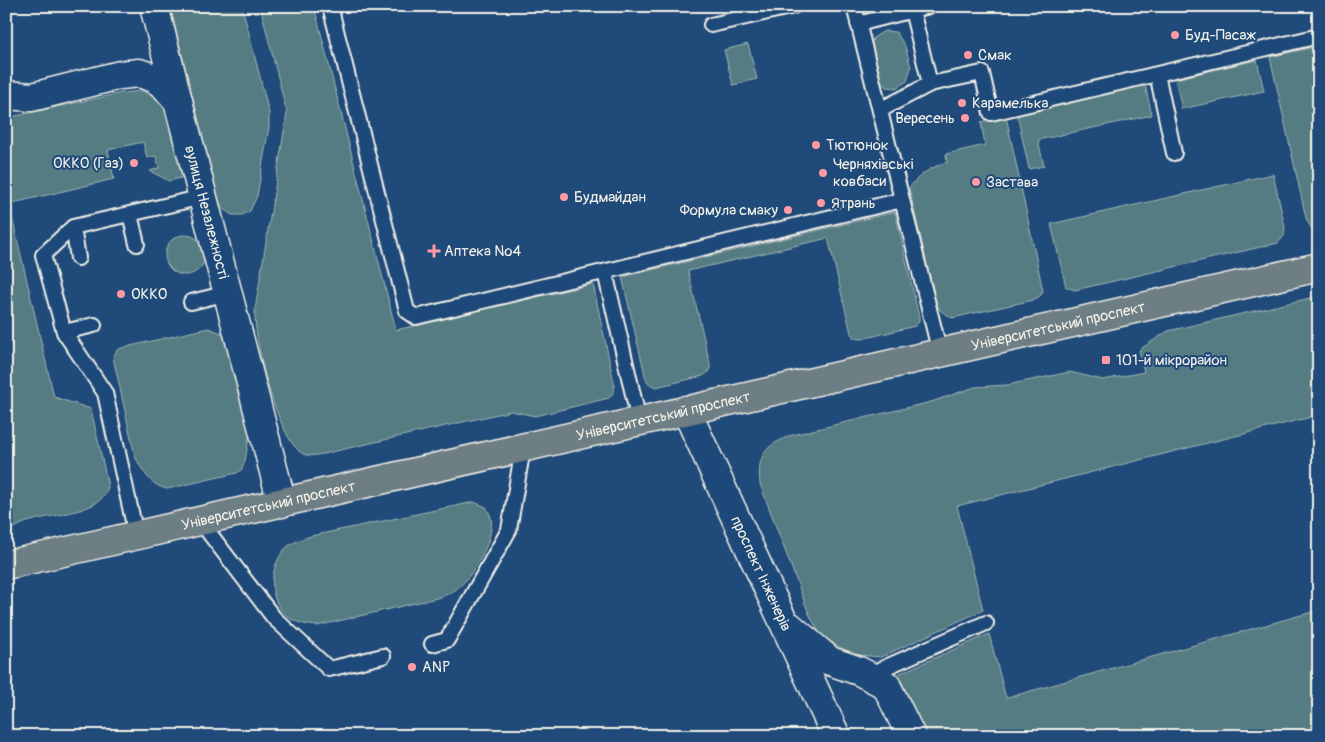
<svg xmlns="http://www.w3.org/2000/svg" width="1325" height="742" font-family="Pangolin,sans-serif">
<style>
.green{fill:#557c82;stroke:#a4b6b5}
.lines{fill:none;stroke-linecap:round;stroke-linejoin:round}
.service-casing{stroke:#f4f1e8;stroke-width:18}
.minor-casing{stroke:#f4f1e8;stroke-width:31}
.tertiary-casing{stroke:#f4f1e8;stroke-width:31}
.primary-casing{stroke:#f4f1e8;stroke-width:31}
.service{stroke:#1f4a7a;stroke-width:14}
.minor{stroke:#1f4a7a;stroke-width:28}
.tertiary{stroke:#1f4a7a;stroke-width:28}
.primary{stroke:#6d7e84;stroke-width:28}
.poi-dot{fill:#ff9aa2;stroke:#1f4a7a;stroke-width:2}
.labels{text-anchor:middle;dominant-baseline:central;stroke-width:4;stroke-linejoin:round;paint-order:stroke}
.poi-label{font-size:15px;fill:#f4f1e8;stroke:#1f4a7a;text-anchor:start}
.street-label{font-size:15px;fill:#f4f1e8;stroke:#1f4a7a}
</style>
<rect width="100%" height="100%" fill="#1f4a7a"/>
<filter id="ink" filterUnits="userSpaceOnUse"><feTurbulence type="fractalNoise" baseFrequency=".02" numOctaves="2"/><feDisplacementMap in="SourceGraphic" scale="10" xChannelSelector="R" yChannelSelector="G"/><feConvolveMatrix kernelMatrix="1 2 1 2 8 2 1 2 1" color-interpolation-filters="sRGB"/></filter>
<g filter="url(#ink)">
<!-- green -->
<path class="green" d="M170 6H242L269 113V127L257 196 250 211 242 215H232L223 209 218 199Z
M260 6H314L396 330 593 284 613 378C615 385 616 392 609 398L535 416 511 411 323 454C316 455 309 457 303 454 277 439 253 339 255 310L287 113Z
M884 31 896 32 905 46 911 67 907 81 896 88 886 87 878 78 870 49 873 38Z
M748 44 757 79 733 85 724 50Z
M1319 46V232C1311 230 1309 225 1306 218L1270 57Z
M1257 60 1264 91 1182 109 1175 79Z
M1145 85 1152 115 1038 140 1044 166 1029 169 1017 114Z
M142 91 158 98 167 112 184 177 169 181 150 171 159 168 156 156 147 158 143 142 108 150 114 179 9 204 54 397 91 409 108 486C105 513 52 514 31 521 22 523 14 528 6 533V118L121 93Z
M1006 116 1043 291 1040 296 1033 300 952 318 941 311 936 303 909 188C919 175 931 167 947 162L946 154 985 145 981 122Z
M1273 174 1285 227 1284 236 1278 243 1075 290 1066 287 1051 224Z
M895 212 919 317V322L915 326 862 339 854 338 851 333 828 238 688 271 710 364V371L703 376 656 387 649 384 646 379 622 277Z
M165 255a20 20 0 1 1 40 0a20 20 0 1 1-40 0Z
M1319 296V415L957 506 983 610 881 657 857 655 837 646 820 634 809 614 760 484C757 454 765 446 792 435L931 402 975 387 1007 385 1070 372 1103 380 1144 372 1139 350 1168 331Z
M208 328 222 333 226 337 251 426 245 461 242 469 237 473 167 489C151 486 142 471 135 456L113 357 117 350 122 348Z
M474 502 486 507C488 510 490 514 491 518 495 539 472 579 455 590 451 593 445 595 441 597L317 626C307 625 296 623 288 617 267 600 269 569 284 550 291 542 302 539 311 536Z
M1319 610V736H927L898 674 989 634 1006 698Z"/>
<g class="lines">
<defs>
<path id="service" d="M330 6 407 311 416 317 902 200
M854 6 940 353
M912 10 930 84
M858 24 929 6
M711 25 794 6
M1157 74 1174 153
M880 110 930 84 982 73 991 113 1319 36
M130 214 137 244
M73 227 78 258
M605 272 639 421
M191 302 228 293
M64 332 94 325
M200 521 274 618 329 669 383 656
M127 537 133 529V521L105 393 64 332 43 255 73 227 203 197
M432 644 447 640 509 530 523 448
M868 675 986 623"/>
<g id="minor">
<path d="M154 6 178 101"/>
<path id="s1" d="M686 410 836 736"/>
<path d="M789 626 830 661 859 671 886 685 911 736"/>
</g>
<g id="tertiary">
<path id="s2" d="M6 95 32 97 120 75 139 73 154 78 165 86 178 101 282 503"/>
</g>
<g id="primary">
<path id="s3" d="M6 565 1319 267"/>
</g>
</defs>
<!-- service casing -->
<use href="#service" class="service-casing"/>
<!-- minor casing -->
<use href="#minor" class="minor-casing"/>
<!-- tertiary casing -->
<use href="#tertiary" class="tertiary-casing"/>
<!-- primary casing -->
<use href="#primary" class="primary-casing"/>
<!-- service -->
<use href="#service" class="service"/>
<!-- minor -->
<use href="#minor" class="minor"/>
<!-- tertiary -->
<use href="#tertiary" class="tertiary"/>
<!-- primary -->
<use href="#primary" class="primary"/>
</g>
</g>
<!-- markers -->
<g class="poi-dot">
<circle cx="1175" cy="35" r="5"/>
<circle cx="968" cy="55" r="5"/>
<circle cx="962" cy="103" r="5"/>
<circle cx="965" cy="118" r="5"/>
<circle cx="816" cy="145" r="5"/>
<circle cx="134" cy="163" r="5"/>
<circle cx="823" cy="173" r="5"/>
<circle cx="976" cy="182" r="5"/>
<circle cx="564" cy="197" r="5"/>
<circle cx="821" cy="203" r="5"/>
<circle cx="788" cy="210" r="5"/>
<path d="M431.5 243.5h5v5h5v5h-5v5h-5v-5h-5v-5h5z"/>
<circle cx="121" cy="294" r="5"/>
<rect x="1101" y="355" width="10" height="10" rx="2.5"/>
<circle cx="412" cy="667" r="5"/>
</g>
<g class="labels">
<!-- poi labels -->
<g class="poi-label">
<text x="1185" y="35">Буд-Пасаж</text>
<text x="978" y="55">Смак</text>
<text x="972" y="103">Карамелька</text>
<text x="955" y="118" text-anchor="end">Вересень</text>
<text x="826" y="145">Тютюнок</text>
<text x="124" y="163" text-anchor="end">ОККО (Газ)</text>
<text x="833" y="164">Черняхівські<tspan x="833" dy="17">ковбаси</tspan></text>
<text x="986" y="182">Застава</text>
<text x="574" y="197">Будмайдан</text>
<text x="831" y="203">Ятрань</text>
<text x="778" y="210" text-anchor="end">Формула смаку</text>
<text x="444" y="251">Аптека №4</text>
<text x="131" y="294">ОККО</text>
<text x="1116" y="360">101-й мікрорайон</text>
<text x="422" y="667">ANP</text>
</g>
<!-- street labels -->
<g class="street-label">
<text stroke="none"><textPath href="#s2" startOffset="300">вулиця Незалежності</textPath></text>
<text stroke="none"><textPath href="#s3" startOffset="1079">Університетський проспект</textPath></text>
<text stroke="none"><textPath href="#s3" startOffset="674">Університетський проспект</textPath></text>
<text stroke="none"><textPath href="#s3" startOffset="269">Університетський проспект</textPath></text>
<text stroke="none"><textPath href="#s1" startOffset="180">проспект Інженерів</textPath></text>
</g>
</g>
<!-- margin -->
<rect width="1325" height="742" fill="none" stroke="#1f4a7a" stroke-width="25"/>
<rect x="12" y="12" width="1300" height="717" fill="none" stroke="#f4f1e8" stroke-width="2" filter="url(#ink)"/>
</svg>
